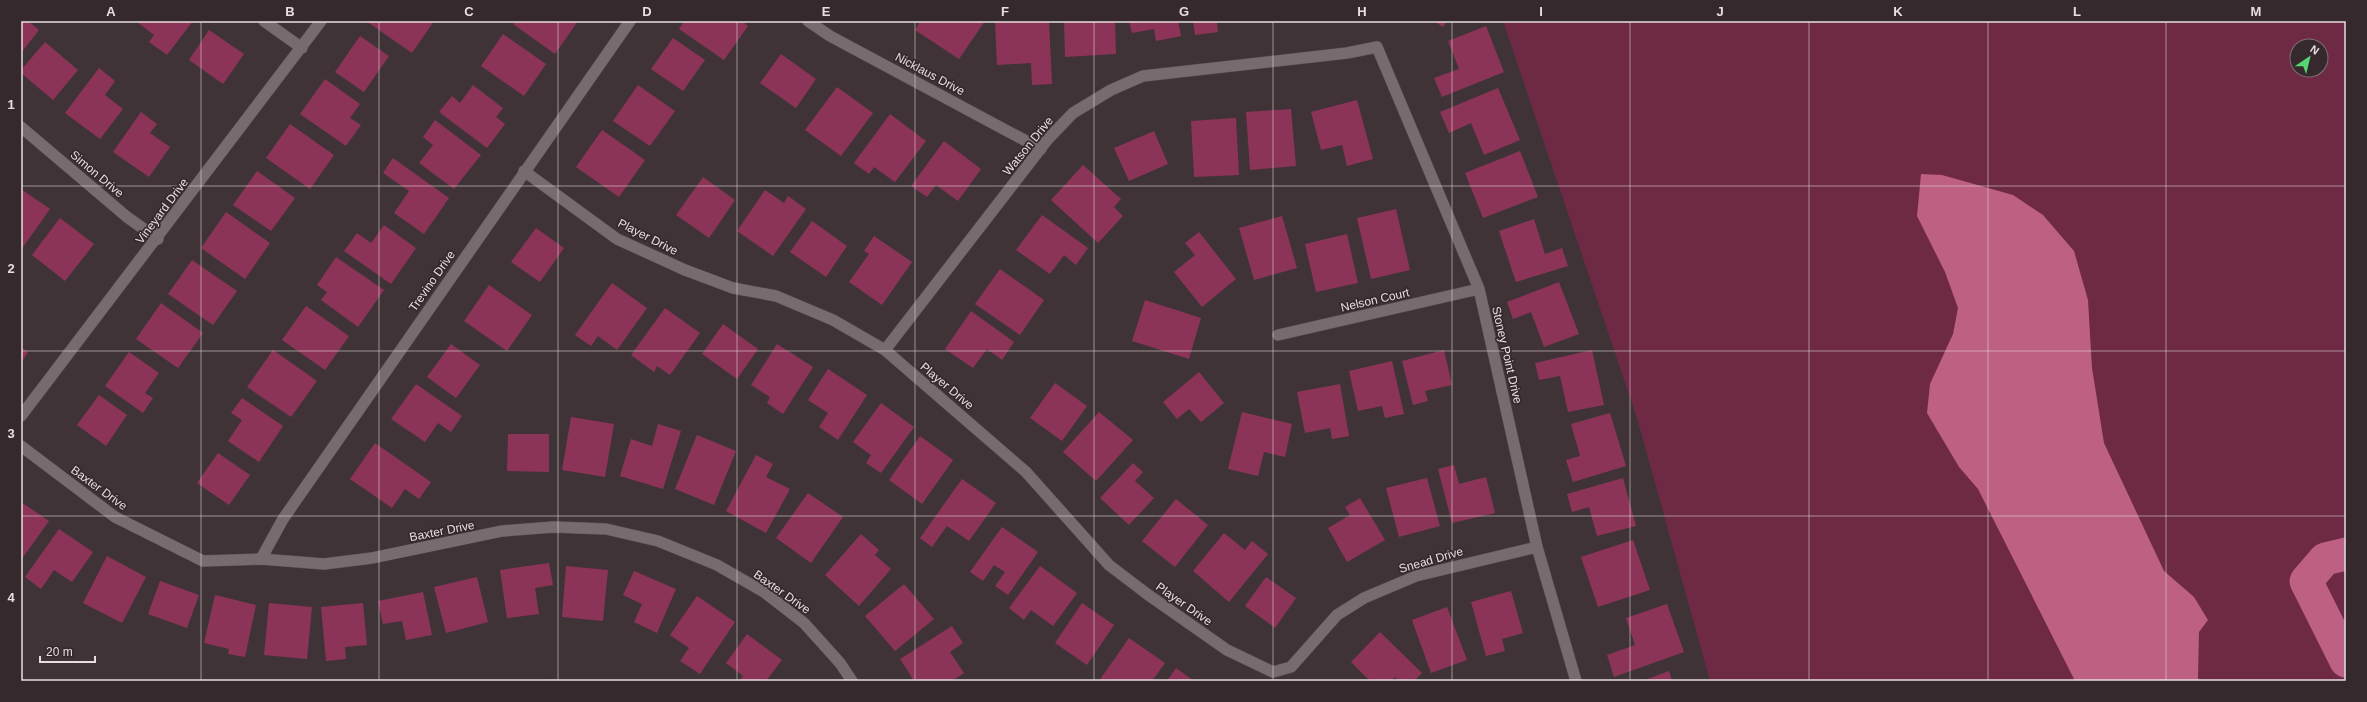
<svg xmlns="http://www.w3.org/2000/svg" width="2367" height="702" font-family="Helvetica,sans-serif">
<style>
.green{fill:#6e2945;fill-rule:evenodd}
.water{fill:#be6083}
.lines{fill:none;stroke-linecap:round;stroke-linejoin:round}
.river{stroke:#be6083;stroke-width:33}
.building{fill:#8c3458}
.minor-casing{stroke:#5c5255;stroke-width:12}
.tertiary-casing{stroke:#5c5255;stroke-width:12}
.minor{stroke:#786b6f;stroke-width:11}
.tertiary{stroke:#786b6f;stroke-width:11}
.grid{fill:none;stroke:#e6dee0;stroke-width:1;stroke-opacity:0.55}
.labels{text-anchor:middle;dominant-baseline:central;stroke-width:3.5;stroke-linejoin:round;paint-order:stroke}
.street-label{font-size:12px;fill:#e6dee0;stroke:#35292d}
.neatline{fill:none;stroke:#e6dee0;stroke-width:1.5}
.grid-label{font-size:13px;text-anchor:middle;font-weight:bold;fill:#e6dee0}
</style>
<rect width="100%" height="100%" fill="#403337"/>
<!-- green -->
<path class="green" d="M1503 21H2346V681H1710L1637 418ZM2297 46H2321V70H2297Z"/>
<!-- water -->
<path class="water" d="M1921 174 1942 175 2013 195 2043 215 2074 251 2088 300 2092 368 2104 443 2164 571 2194 597 2208 620 2199 632 2198 678 2199 681H2075L1978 489 1959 467 1927 413 1930 384 1953 334 1958 308 1945 272 1917 216Z"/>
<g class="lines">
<!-- river -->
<path class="river" d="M2346 554 2325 559 2306 581 2346 661"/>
</g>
<!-- building -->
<path class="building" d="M21 21H28L39 30 21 53Z
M136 21H193L167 55 149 42 154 35Z
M366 21H434L412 53Z
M516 21H578L555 54 513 24Z
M684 21H742L748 26 724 60 679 29Z
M920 21H985L959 59 915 30Z
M995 21H1049L1052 84 1032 85 1031 63 997 65Z
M1064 21H1115L1116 54 1065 57Z
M1129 21H1178L1181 36 1156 41 1154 29 1132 33Z
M1193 21H1217L1218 32 1195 35Z
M1434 21H1447L1443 27Z
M1486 26 1504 72 1442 97 1434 78 1459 69 1448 41Z
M209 30 244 54 223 84 189 60Z
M503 34 546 64 524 96 481 66Z
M360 36 389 56 364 92 335 72Z
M673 38 705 60 683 91 651 69Z
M45 42 78 70 53 100 21 73V70Z
M781 54 816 79 796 108 760 83Z
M99 68 115 81 105 95 123 109 100 139 65 113Z
M325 79 360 104 350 118 361 125 346 146 300 114Z
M473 85 503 108 496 117 505 124 487 148 439 112 452 96 460 103Z
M638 85 675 111 650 146 613 121Z
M837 87 873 113 841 156 805 130Z
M1498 88 1520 140 1484 155 1471 123 1449 133 1440 112Z
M1357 100 1373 159 1347 166 1342 145 1321 150 1311 112Z
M1291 109 1296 166 1250 170 1246 112Z
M141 112 157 124 150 133 170 147 149 177 113 152Z
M890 114 926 141 895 182 874 167 869 174 854 163Z
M1236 118 1239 175 1194 177 1191 121Z
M435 120 481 155 454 189 419 163 433 145 423 137Z
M290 124 334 155 310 189 266 158Z
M602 130 645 160 619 197 576 167Z
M1154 131 1168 164 1129 181 1114 148Z
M944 141 981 169 958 201 936 185 927 197 911 186Z
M1520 151 1538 197 1483 218 1465 173Z
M393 158 449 198 424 234 394 213 409 191 383 173Z
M1083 165 1121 199 1114 207 1123 216 1098 243 1051 200Z
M257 171 295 198 271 231 233 205Z
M703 177 735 200 709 238 676 215Z
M21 189 50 209 21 250Z
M765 190 784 203 788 196 806 209 773 256 737 231Z
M1396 209 1410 270 1371 279 1357 218Z
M226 212 270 243 245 279 201 248Z
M1042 215 1088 248 1076 265 1064 255 1050 274 1016 250Z
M1282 216 1297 268 1254 280 1239 228Z
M60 218 94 244 65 281 32 255Z
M1534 219 1545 254 1562 248 1568 266 1516 282 1499 231Z
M812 221 847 246 826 277 790 252Z
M384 225 416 248 391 284 344 251 357 233 371 243Z
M536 228 564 248 540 282 511 262Z
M1199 232 1236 279 1202 307 1174 272 1195 255 1185 243Z
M1347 234 1358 283 1316 292 1305 244Z
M874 236 912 262 882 305 849 282 869 254 864 251Z
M336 257 384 290 358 327 321 300 327 292 317 285Z
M192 260 237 291 213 325 168 294Z
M1000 269 1044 300 1020 335 975 304Z
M1559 282 1579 334 1544 347 1531 312 1513 319 1507 302Z
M612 283 647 308 617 350 598 336 591 346 575 335Z
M489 285 532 315 507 351 464 321Z
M1145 300 1201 318 1189 359 1132 341Z
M161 303 203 333 178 368 136 339Z
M306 306 349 336 325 370 282 340Z
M665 308 700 333 670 375 657 366 654 372 631 355Z
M971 311 1014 342 1002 360 987 349 973 368 945 349Z
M723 324 758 349 737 379 702 354Z
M451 344 480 365 456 398 427 377Z
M777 344 813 367 783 414 767 403 770 397 751 385Z
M21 347 28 352 21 363Z
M273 350 317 381 291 417 247 387Z
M1444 350 1452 385 1425 391 1428 401 1413 405 1402 361Z
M1592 350 1604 405 1568 412 1560 376 1539 380 1535 363Z
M129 352 159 373 145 393 153 398 143 413 105 386Z
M1392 361 1404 414 1385 418 1382 406 1358 411 1349 371Z
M828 369 867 395 838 440 819 427 828 413 808 400Z
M1199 372 1224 403 1201 422 1189 409 1177 419 1163 402Z
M1055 383 1087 406 1062 441 1030 418Z
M416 384 462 416 451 432 438 423 425 442 391 419Z
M1340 384 1349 436 1332 439 1330 428 1305 433 1297 392Z
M99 395 127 415 106 446 77 425Z
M242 398 283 426 259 462 228 441 242 420 231 413Z
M881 403 914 427 881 473 866 463 871 455 853 442Z
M1099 412 1133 440 1096 481 1063 452Z
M1242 412 1292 424 1285 457 1264 452 1258 476 1228 469Z
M1610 413 1626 466 1573 482 1566 460 1580 456 1571 424Z
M571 417 614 424 605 477 562 470Z
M658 424 681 431 663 489 620 476 631 439 652 446Z
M508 434H549V472L507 471Z
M697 435 736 451 714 505 675 489Z
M920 436 953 460 922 504 889 480Z
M375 443 431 482 419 499 405 489 392 508 350 479Z
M218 453 250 475 229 505 197 483Z
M756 455 773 464 766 477 790 489 766 533 726 511Z
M1133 463 1143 472 1135 481 1154 498 1129 525 1100 498Z
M1454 465 1459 484 1486 477 1495 513 1452 523 1438 469Z
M1427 478 1440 526 1399 537 1386 488Z
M1623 478 1636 526 1597 536 1589 507 1572 512 1567 494Z
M962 479 996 503 969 541 947 526 932 547 920 538Z
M808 493 843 517 811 563 776 538Z
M1360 498 1385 540 1347 562 1328 528 1350 515 1345 507Z
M1176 499 1208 525 1175 567 1142 541Z
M21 502 49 521 21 560Z
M1002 527 1038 552 1008 595 995 586 1005 572 994 565 983 581 970 572Z
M59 529 93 552 72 582 54 570 41 589 25 577Z
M1224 533 1245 550 1252 541 1268 554 1229 602 1193 571Z
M861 534 879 550 875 555 891 569 859 606 825 575Z
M1633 540 1650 590 1598 607 1581 557Z
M107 556 146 577 122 623 83 603Z
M549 563 553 585 535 588 539 614 507 618 500 570Z
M566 566 608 570 603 621 562 617Z
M1040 566 1077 593 1053 626 1031 610 1024 620 1009 608Z
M634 571 676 589 657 633 634 622 642 604 623 595Z
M477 577 488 622 446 633 434 587Z
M1266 577 1296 598 1275 628 1245 606Z
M160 581 199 595 187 628 148 614Z
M904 584 934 619 895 651 865 616Z
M1511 591 1523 633 1502 639 1505 651 1486 656 1471 602Z
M423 592 432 635 406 640 402 621 383 624 378 601Z
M215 595 256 605 245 657 228 654 229 649 204 643Z
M697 596 735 622 700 674 680 661 689 648 670 635Z
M269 603 312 607 307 659 264 655Z
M363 603 367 645 345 647 346 659 326 661 321 607Z
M1082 603 1114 625 1087 665 1055 643Z
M1667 604 1684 652 1614 677 1607 655 1635 645 1626 618Z
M1447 607 1467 660 1431 673 1412 620Z
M952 626 963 643 950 652 964 673 952 681H914L900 659Z
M1380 632 1422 673 1414 681H1398L1395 677 1391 681H1370L1351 662Z
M747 634 782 660 766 681H739L743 676 726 663Z
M1129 638 1165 663 1152 681H1099Z
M1176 668 1194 681H1167Z
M1669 671 1672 681H1642Z
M554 679V681H544V680Z"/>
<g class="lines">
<defs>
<path id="minor" d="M264 21 302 48
M808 21 830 36 1041 149
M21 127 127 217 158 239
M524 171 617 239 685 270 733 288 776 296 833 320 885 350 1026 472 1109 565 1147 594 1227 650 1273 672 1291 667 1337 615 1364 598 1416 576 1537 547
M1278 335 1479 289
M885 350 1048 139 1073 113 1111 90 1143 76 1347 53 1377 47 1479 289 1537 547 1576 681
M21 416 321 21
M261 559 283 519 630 21"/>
<path id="tertiary" d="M21 446 115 517 203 561 261 559 324 564 372 558 502 531 554 527 606 529 658 541 717 565 764 592 804 623 840 663 852 681"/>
</defs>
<!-- minor casing -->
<use href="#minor" class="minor-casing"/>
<!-- tertiary casing -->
<use href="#tertiary" class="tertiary-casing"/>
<!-- minor -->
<use href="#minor" class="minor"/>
<!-- tertiary -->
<use href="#tertiary" class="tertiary"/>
</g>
<!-- grid -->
<path class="grid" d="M201 21V681M379 21V681M558 21V681M737 21V681M915 21V681M1094 21V681M1273 21V681M1452 21V681M1630 21V681M1809 21V681M1988 21V681M2166 21V681M21 186H2346M21 351H2346M21 516H2346"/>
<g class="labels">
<!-- street labels -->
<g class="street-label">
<text transform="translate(930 74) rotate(28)">Nicklaus Drive</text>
<text transform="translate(1028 146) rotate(-51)">Watson Drive</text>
<text transform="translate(97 174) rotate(40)">Simon Drive</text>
<text transform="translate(162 211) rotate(-53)">Vineyard Drive</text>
<text transform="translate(648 237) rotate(27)">Player Drive</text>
<text transform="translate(432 281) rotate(-55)">Trevino Drive</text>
<text transform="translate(1375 300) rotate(-13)">Nelson Court</text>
<text transform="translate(1507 355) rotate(77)">Stoney Point Drive</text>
<text transform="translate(947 386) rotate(40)">Player Drive</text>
<text transform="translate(99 488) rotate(36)">Baxter Drive</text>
<text transform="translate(442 531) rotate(-11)">Baxter Drive</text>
<text transform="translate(1431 560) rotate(-16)">Snead Drive</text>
<text transform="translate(782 592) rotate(35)">Baxter Drive</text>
<text transform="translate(1184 604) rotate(35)">Player Drive</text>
</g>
</g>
<!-- border -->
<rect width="2367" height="702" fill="none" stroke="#35292d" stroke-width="44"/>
<!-- north arrow -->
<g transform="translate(2309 58) rotate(35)"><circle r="19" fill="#35292d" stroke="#7c7175"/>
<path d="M0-3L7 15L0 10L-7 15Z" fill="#56d671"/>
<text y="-6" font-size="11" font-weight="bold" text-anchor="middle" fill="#e6dee0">N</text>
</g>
<!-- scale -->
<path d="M40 656v6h55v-6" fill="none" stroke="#e6dee0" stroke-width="2"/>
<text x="46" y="656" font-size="12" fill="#e6dee0" stroke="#35292d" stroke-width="3" paint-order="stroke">20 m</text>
<rect x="22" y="22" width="2323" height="658" class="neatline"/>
<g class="grid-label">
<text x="111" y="16">A</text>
<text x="290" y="16">B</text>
<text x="469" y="16">C</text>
<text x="647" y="16">D</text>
<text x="826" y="16">E</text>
<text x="1005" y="16">F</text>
<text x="1184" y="16">G</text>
<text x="1362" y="16">H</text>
<text x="1541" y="16">I</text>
<text x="1720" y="16">J</text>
<text x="1898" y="16">K</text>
<text x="2077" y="16">L</text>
<text x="2256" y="16">M</text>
<text x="11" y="109">1</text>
<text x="11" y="273">2</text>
<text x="11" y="438">3</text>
<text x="11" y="602">4</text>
</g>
</svg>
